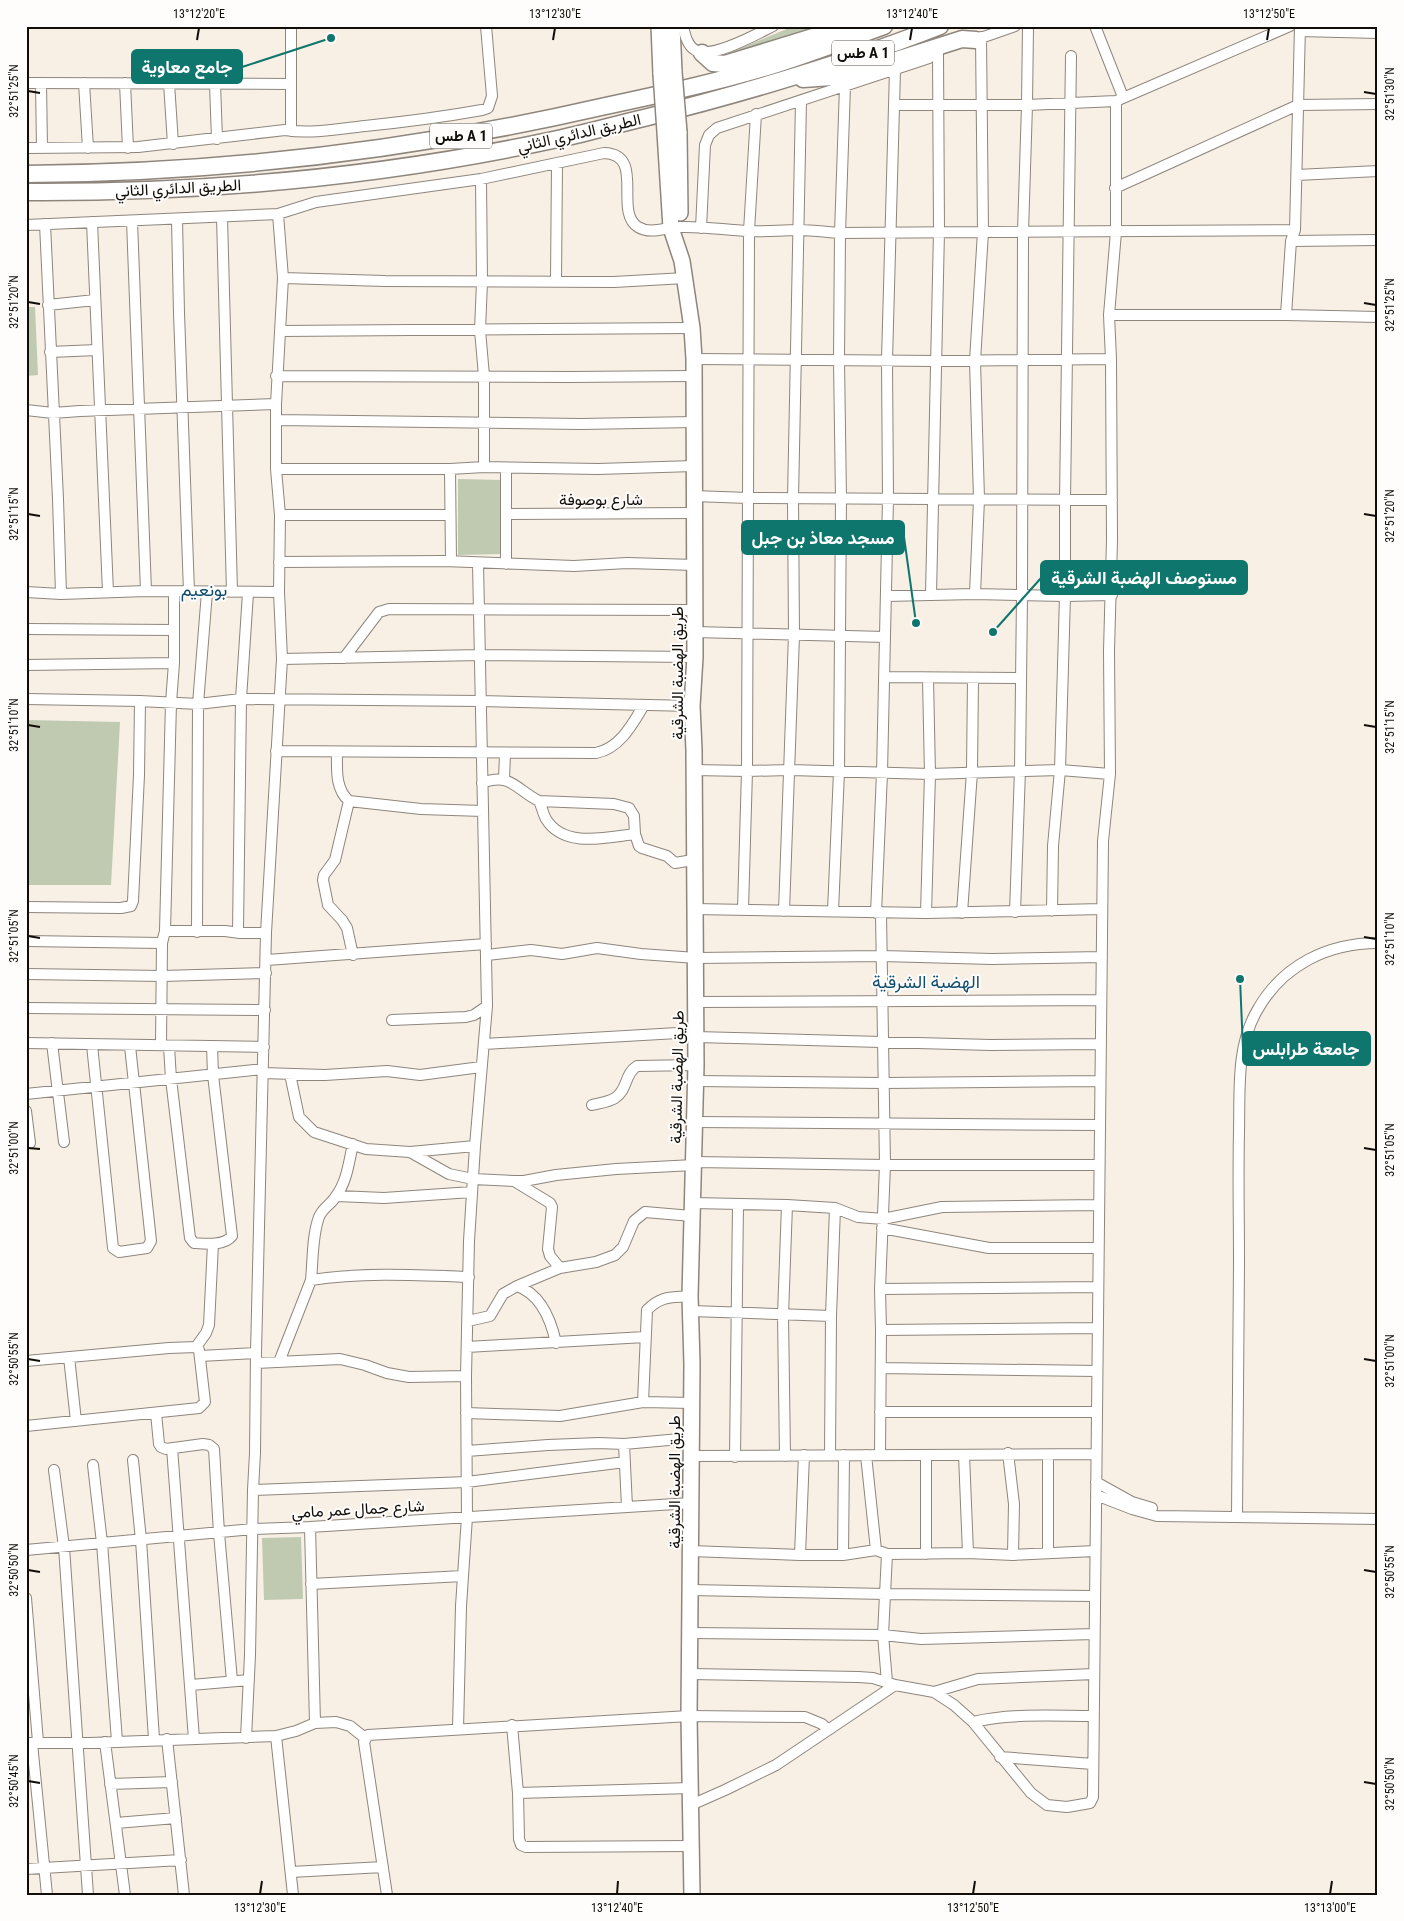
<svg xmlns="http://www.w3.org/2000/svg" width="1404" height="1921" font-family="'Roboto Condensed',Vazirmatn,sans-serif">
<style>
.green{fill:#bfcab1}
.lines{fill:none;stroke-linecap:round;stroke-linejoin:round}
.minor-casing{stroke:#8e867d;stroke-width:12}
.primary-casing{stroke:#8e867d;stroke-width:18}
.trunk-casing{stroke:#8e867d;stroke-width:19}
.minor{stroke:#fff;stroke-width:10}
.primary{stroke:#fff;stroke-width:15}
.trunk{stroke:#fff;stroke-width:16}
.primary-bridge-casing{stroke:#8e867d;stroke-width:18;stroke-linecap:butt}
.primary-bridge{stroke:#fff;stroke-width:15}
.ticks{fill:none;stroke:#110e0a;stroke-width:2}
.labels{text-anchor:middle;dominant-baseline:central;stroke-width:4;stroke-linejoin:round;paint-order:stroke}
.shield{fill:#fffdfb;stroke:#585652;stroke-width:1}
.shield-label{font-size:15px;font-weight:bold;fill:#110e0a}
.street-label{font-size:16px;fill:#110e0a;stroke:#fffdfb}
.neighbourhood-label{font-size:18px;fill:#114d6e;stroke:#fffdfb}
.leader{fill:none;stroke:#0f766e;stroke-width:2}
.callout-dot{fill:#0f766e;stroke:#fffdfb;stroke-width:2}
.callout{fill:#0f766e;stroke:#0f766e;stroke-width:2}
.callout-label{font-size:18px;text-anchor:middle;font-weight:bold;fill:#fff}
.neatline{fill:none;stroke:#110e0a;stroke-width:2}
.ticks-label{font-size:12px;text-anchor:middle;fill:#110e0a}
</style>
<rect width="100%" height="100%" fill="#f8efe5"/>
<!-- green -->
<path class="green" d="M794 26H829L725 58 719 57Z
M26 307H35L38 375 26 376Z
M458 479 503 480V554L458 555Z
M26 720 120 722 111 885H26Z
M301 1537 303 1599 264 1600 262 1538Z"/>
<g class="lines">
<defs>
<path id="minor" d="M291 26V131
M683 26C685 35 687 45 695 50 711 60 757 34 773 26
M1095 26 1123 97
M1300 31 1378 33
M975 40 1015 26
M26 83 290 84
M41 83 42 148
M84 83 88 148
M125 83 128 148
M169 83 173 144
M215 84 217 139
M894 105H1027L1116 101 1290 26
M26 148 138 147 285 130C311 134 338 129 365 126 404 122 443 117 482 110L488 108 492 96 486 26
M1297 175 1378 171
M481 179 482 282 480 330 484 376V467
M1115 188 1298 105 1378 104
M222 217 232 592
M177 219 179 313 189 592
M132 221 146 591
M92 222 108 592
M45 224 58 499 61 594
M26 225 278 214 316 202 481 179 604 153C646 154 613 212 638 227 651 235 666 227 679 227 702 226 725 230 748 231 765 232 781 230 798 230 812 230 826 232 840 233L1295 230
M701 228 705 145 709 135 717 128 929 58
M1291 241 1378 240
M283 278 385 281 614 282 685 278
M556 281 557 164
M48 305 95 300
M1109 315H1286L1378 317
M1286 315 1291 241 1295 230 1300 26
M280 331 692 328
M50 352 97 350
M694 359 936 361 1111 359
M276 376 568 377 694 376
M26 410 53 413 80 411 276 404
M276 420 581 424 695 422
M506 468V564
M276 469H450L484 467 598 469 694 466
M450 469 451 561
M694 496 748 498 1112 500
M507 514 695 513
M280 515H449
M279 562 444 561 574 566 627 563 695 565
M26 592 61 594 146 591 279 592
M975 594 979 499 975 361 983 232 981 37
M931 595 939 231 938 54
M886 596 975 594 1065 596 1112 595
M26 629 174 630
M694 632 885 637
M344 658 379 612 389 609 694 610
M282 659 480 655 695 657
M26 665 174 663
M884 677 1020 678
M26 699 140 701 198 704 241 699 481 701 692 706
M276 751 596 753C620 748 632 725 644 705
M337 753C337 769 335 789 349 801L421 809 483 811
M693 770 747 771 790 770 930 774 1060 770 1110 774
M504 779 505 754
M482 783C511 772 516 790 539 801L614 804 629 808 634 816 635 834 639 846 642 848 667 856 675 863 693 860
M349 801 335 860 324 875 323 880 328 905 342 920 347 928 353 955
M539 801C542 807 543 814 546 819 564 849 608 837 635 834
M26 907 121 908 131 906 133 901 139 775 140 701
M694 909 926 913 1102 909
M743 909 747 771 749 231 756 114
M784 911 794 635 793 499 801 101
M833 911 839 772 841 499 839 360 840 233 845 86
M1052 911 1053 846 1060 770 1065 596V501L1071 56
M1015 912 1020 770 1022 595 1023 232 1027 105 1028 26
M876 913 882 773 888 499 887 360 895 70
M926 913 930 774 928 678
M962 913 972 772 973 678
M165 931H225L240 933H266
M197 932 198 704 207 592
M238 932 241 699 248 593
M26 941 162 943
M487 955 531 950 562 954 597 948 641 954 696 958 883 956 992 959 1102 957
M267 960 486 944
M26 974 163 976 266 973
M695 1002 1101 1000
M26 1008 265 1010
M392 1020 466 1017 474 1015 487 1006
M695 1037 991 1045 1101 1044
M26 1043 264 1047
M52 1043 64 1142
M484 1044 695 1032
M92 1045 113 1248 119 1252 147 1248 151 1241 130 1046
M161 1045 162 943 165 931 171 703 174 663V592
M169 1046 171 1079 190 1238 194 1243C206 1244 224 1246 232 1236L213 1075 212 1046
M263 1073 325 1075 387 1071 420 1075 481 1067
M290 1074 299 1117 314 1132 366 1149 410 1152 475 1146
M695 1081 884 1083 1100 1081
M26 1094 263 1069
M592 1105C600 1103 609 1102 615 1098 628 1090 624 1074 637 1066L696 1065
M26 1111 30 1143
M694 1122 1100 1125
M410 1152 449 1174 473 1179 514 1181H524L556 1175 616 1169 694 1165
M693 1162 885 1165H1099
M514 1181 550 1203 552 1207 548 1249 550 1256 560 1268
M337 1196 384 1198 472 1192
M693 1203 787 1205 835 1208 831 1316 830 1455
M835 1208 858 1217 883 1219 942 1207 1099 1205
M882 1228 989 1248H1098
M311 1280C313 1260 312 1236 319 1217 323 1207 331 1205 336 1196 347 1182 349 1161 353 1144
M517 1286 560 1268 596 1262 615 1255 623 1247 634 1221 645 1212 692 1216
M880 1289 1098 1287
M691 1311 831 1316
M468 1321 490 1316 503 1294 517 1286C541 1294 551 1320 556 1343
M881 1330 1098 1328
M196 1347 206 1333 209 1325 213 1244
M467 1347 645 1337
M200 1356 256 1353
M69 1357 76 1421
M26 1361 169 1348 196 1347 199 1350 205 1402 199 1408 26 1426
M279 1362 311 1280C363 1272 417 1275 469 1277
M256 1363 340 1359 365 1365 387 1373 409 1377 466 1376
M881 1368 1097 1371
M643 1402 647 1310C662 1295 671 1298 690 1296
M880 1412H1097
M156 1413 159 1444 161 1447 166 1449 203 1444 209 1445 214 1449 219 1533 232 1681
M466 1413 560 1416 643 1402 692 1403
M624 1444 627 1507
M172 1448 194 1739
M467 1451 548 1445 599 1443 624 1444 691 1438
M1008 1453 1014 1504 1013 1555
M866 1455 876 1550
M880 1455 881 1330 880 1289 885 1165 881 913
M926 1455V1554
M964 1455 968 1553
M1048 1455V1552
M691 1456 1096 1454
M785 1456 783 1315 787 1205
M735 1457 738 1204
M133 1460 141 1540 154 1739
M93 1465 102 1543 117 1741
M54 1470 64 1547 88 1895
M1096 1482 1132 1502 1152 1508
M253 1490 467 1482 625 1462
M1096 1495 1132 1509 1157 1516 1378 1519
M1237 1517C1238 1433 1239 1348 1239 1263 1239 1219 1238 1175 1239 1131 1240 1090 1236 1045 1258 1009 1283 965 1328 943 1378 943
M310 1527 315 1723
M26 1550 253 1529 310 1527 691 1503
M691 1551 800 1555H843L876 1550 887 1554 968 1553 1013 1555 1095 1551
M887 1554 883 1635 887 1682
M800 1555 804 1455
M843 1555 844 1455
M311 1584 463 1576
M691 1590 886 1594 1095 1596
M26 1598 38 1742
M691 1633 883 1635 921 1639 1094 1634
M690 1674 858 1677 873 1678 895 1685
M191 1685 249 1680
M934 1692 978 1679 1094 1674
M973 1722C1012 1713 1053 1716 1093 1716
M512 1725 518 1793 519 1839 521 1845 526 1847 690 1846
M458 1729 461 1606 467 1517 466 1376 469 1241 475 1146 487 1006 478 563
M276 1736 293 1895
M246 1738 250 1655 253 1490 255 1453 256 1353 266 933 282 659 279 592 280 515 276 469V404L283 278 278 214
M167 1739 184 1895
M105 1742 125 1895
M26 1743H90L276 1736 296 1731 315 1723 336 1722 350 1726 365 1738
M32 1743 47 1895
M1000 1757 1093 1764
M110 1784 172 1782
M518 1793 691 1788
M691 1805 725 1790 776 1765 895 1685 934 1692 954 1705 973 1722 1031 1793 1047 1805 1067 1807 1090 1803 1093 1797 1103 841 1110 774 1109 651 1112 540 1111 359 1109 315 1116 232V101
M116 1823 176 1818
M26 1869 181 1860
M291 1872 383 1867
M387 1895 364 1742 368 1735 689 1716 805 1717 822 1724 827 1729"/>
<path id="primary" d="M659 26 661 74
M672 26 674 72
M665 132 671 228 682 261 692 328 694 359 695 657 692 706 694 750 696 1065 690 1296 692 1364 689 1716 692 1895
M679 132 680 213"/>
<path id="trunk" d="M702 53 713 63 725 64 849 26
M803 79 846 76 962 39 976 40
M26 174C223 173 409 151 601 107 657 95 713 83 767 67 807 55 845 40 884 26
M26 192C202 193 381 177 553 140 583 134 614 125 644 118 744 93 843 64 940 26"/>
</defs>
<!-- minor casing -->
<use href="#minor" class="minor-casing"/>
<!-- primary casing -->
<use href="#primary" class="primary-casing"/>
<!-- trunk casing -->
<use href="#trunk" class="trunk-casing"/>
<!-- minor -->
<use href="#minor" class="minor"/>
<!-- primary -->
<use href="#primary" class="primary"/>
<!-- trunk -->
<use href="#trunk" class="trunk"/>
<defs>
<path id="primary-bridge" d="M674 72 679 132
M661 74 665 132"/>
</defs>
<!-- primary-bridge casing -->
<use href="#primary-bridge" class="primary-bridge-casing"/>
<!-- primary-bridge -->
<use href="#primary-bridge" class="primary-bridge"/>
</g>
<!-- ticks -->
<path class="ticks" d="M197 40 199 28M553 40 555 28M910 40 912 28M1267 40 1269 28M28 91 40 93M1364 92 1376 94M28 302 40 304M1364 303 1376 305M28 514 40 516M1364 514 1376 516M28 725 40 727M1364 725 1376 727M28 936 40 938M1364 937 1376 939M28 1148 40 1149M1364 1148 1376 1150M28 1359 40 1361M1364 1359 1376 1361M28 1570 40 1572M1364 1570 1376 1572M28 1781 40 1783M1364 1782 1376 1784M260 1894 262 1881M617 1894 618 1881M973 1894 975 1881M1330 1894 1332 1881"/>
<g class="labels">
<!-- shield labels -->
<g class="shield">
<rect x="832" y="40.5" width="62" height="25" rx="4"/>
<rect x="430" y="123.5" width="62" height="25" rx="4"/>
</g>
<g class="shield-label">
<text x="863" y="53">طس A 1</text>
<text x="461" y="136">طس A 1</text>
</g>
<!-- street labels -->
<g class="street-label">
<text transform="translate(579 133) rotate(-13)">الطريق الدائري الثاني</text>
<text transform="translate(178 188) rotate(-3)">الطريق الدائري الثاني</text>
<text x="601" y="499">شارع بوصوفة</text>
<text transform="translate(677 673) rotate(-90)">طريق الهضبة الشرقية</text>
<text transform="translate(677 1077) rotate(-89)">طريق الهضبة الشرقية</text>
<text transform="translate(674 1482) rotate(-90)">طريق الهضبة الشرقية</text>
<text transform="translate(358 1509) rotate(-3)">شارع جمال عمر مامي</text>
</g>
<!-- neighbourhood labels -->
<g class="neighbourhood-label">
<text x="204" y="589">بونعيم</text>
<text x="926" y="981">الهضبة الشرقية</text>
</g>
</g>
<!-- callouts -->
<path class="leader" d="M331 38L242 67M916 623L904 537M993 632L1041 578M1240 979L1243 1049"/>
<g class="callout-dot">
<circle cx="331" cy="38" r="5"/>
<circle cx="916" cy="623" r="5"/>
<circle cx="993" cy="632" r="5"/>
<circle cx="1240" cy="979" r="5"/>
</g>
<g class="callout">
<rect x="132" y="50" width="110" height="33" rx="5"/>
<rect x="742" y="521" width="162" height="33" rx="5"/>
<rect x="1041" y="561" width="206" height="33" rx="5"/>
<rect x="1243" y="1032" width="127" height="33" rx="5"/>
</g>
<g class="callout-label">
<text x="187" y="73">جامع معاوية</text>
<text x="823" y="544">مسجد معاذ بن جبل</text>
<text x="1144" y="584">مستوصف الهضبة الشرقية</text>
<text x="1306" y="1055">جامعة طرابلس</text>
</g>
<!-- border -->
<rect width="1404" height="1921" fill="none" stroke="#fffdfb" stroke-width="55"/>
<rect x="28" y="28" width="1348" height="1866" class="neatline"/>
<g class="ticks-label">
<text x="199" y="18">13°12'20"E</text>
<text x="555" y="18">13°12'30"E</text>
<text x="912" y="18">13°12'40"E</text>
<text x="1269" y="18">13°12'50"E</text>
<text transform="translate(14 91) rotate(-90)" y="4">32°51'25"N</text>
<text transform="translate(1390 94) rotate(-90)" y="4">32°51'30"N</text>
<text transform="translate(14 302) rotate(-90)" y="4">32°51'20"N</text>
<text transform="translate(1390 305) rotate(-90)" y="4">32°51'25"N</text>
<text transform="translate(14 514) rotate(-90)" y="4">32°51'15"N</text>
<text transform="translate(1390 516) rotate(-90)" y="4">32°51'20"N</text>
<text transform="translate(14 725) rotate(-90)" y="4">32°51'10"N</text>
<text transform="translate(1390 727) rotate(-90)" y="4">32°51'15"N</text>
<text transform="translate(14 936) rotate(-90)" y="4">32°51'05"N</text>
<text transform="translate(1390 939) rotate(-90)" y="4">32°51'10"N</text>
<text transform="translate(14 1148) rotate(-90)" y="4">32°51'00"N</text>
<text transform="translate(1390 1150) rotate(-90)" y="4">32°51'05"N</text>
<text transform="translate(14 1359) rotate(-90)" y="4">32°50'55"N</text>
<text transform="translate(1390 1361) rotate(-90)" y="4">32°51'00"N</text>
<text transform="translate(14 1570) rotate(-90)" y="4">32°50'50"N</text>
<text transform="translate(1390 1572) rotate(-90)" y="4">32°50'55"N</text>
<text transform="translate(14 1781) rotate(-90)" y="4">32°50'45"N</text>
<text transform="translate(1390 1784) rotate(-90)" y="4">32°50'50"N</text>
<text x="260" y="1912">13°12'30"E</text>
<text x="617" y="1912">13°12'40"E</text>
<text x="973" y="1912">13°12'50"E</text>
<text x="1330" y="1912">13°13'00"E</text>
</g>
</svg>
